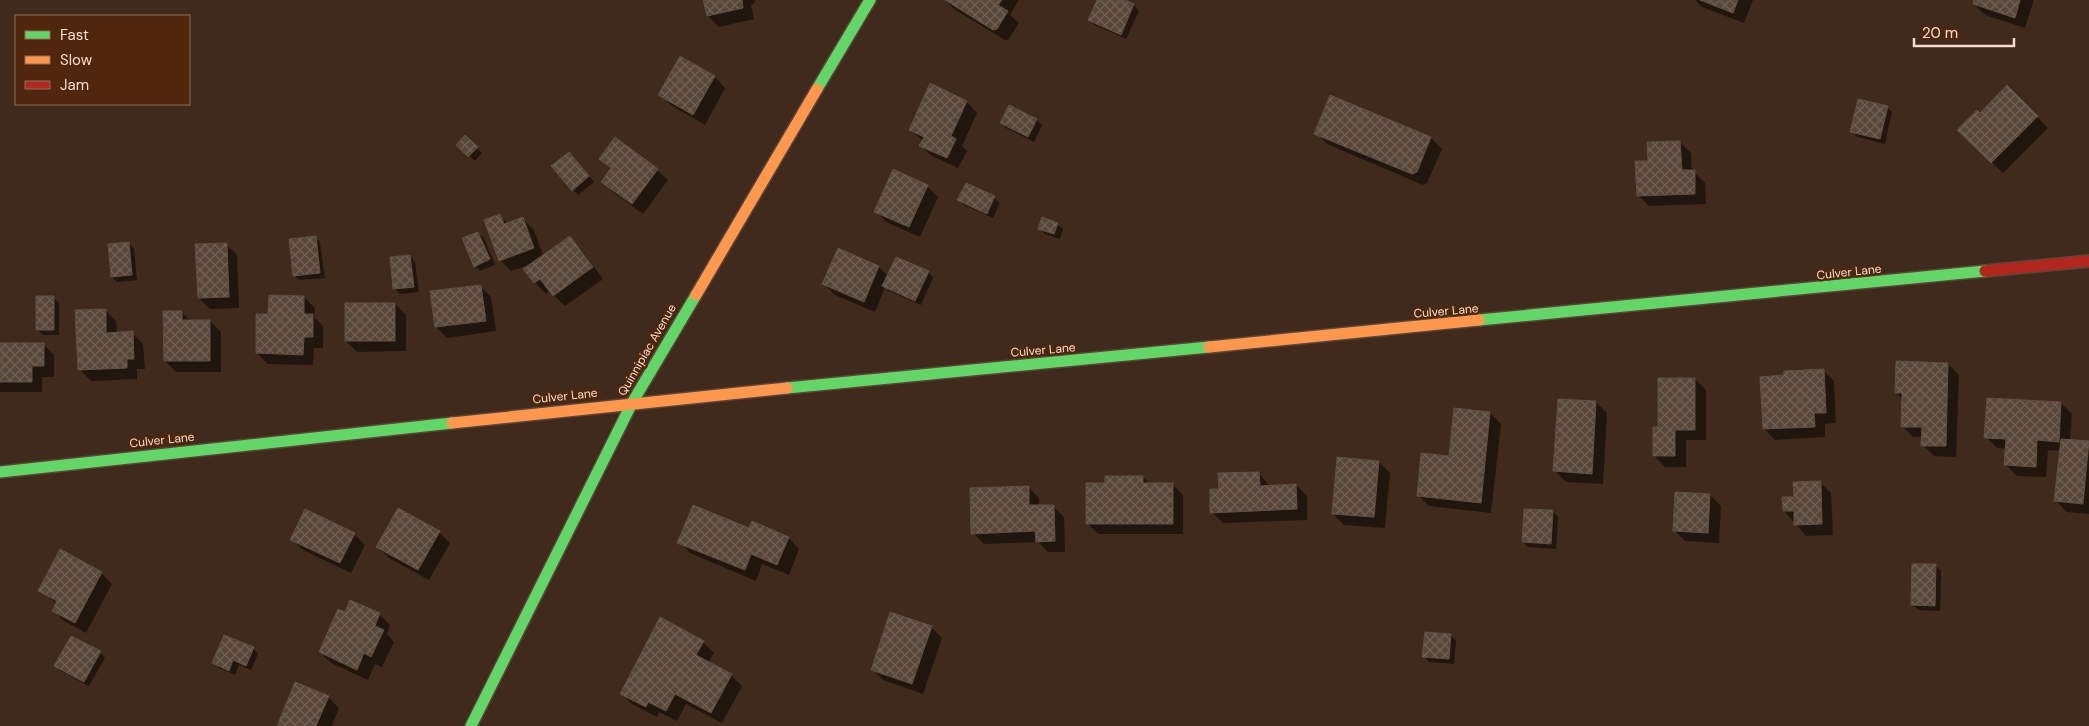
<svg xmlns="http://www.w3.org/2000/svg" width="2089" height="726" font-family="'DM Sans',sans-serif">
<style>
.shadow{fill:#0007}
.building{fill:url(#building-cross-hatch);stroke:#614f43}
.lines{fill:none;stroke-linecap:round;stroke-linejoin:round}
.fast-casing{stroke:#5a473a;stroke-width:14}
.slow-casing{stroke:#5a473a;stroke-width:14}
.jam-casing{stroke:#5a473a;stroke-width:14}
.fast{stroke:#63d668;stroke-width:11}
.slow{stroke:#ff974d;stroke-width:11}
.jam{stroke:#b3261e;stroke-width:11}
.labels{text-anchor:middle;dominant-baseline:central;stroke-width:4.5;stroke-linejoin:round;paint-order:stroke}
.street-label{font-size:12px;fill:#f6dcce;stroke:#4e270c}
</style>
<defs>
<pattern id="building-cross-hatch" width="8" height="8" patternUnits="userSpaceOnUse" patternTransform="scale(1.25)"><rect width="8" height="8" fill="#584639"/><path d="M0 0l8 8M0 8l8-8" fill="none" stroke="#716054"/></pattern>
</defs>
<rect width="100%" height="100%" fill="#3f2a1b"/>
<!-- shadow -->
<path class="shadow" d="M704 0H755V2L751 6 754 19 719 27 708 16Z
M945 0H1019L1010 15 1019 23 1008 40H1005L954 9Z
M1099 0H1122L1134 5 1139 11 1126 39 1095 25 1090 20Z
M1695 0H1753L1744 23 1702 7Z
M1975 0H2034L2025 28 1985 15 1974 4Z
M715 77 725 88 705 125 671 105 660 94Z
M2007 87 2048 128 2003 173 1959 130 1980 115Z
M967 102 977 113 962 146 967 151 958 168 932 156 921 146 923 141 910 129Z
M1009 106 1037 120 1042 125 1034 142 1006 128 1001 123Z
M1887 107 1892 112 1885 144 1857 137 1852 131Z
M1316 133 1431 138 1442 149 1427 183 1423 185 1327 144Z
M465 136 482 153 475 161 458 145Z
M1680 142 1691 153 1692 172H1694L1705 183 1706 204 1649 206 1638 195 1649 162Z
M574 159 594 182 578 195 573 190Z
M601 159 657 170 668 180 643 214 614 193 603 182 611 170Z
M927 186 938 197 920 237 886 222 876 211Z
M994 198 1000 203 993 218 964 205 959 200Z
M500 216 508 224 523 219 534 230 543 256 569 237 580 248 603 279 565 306 549 291 546 294 535 283 525 269 530 265 511 271 500 260Z
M1057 224 1063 229 1060 239 1045 234 1039 228Z
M478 233 484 238 495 265 480 271 475 266Z
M315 237 320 243 325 278 300 280 294 275Z
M129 243 134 249 137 280 117 282 112 277Z
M226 244 237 255 239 308 210 309 199 298Z
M839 249 879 267 888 276 928 272 933 278 921 305 889 291 885 287 875 312 835 295 824 284Z
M410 256 415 262 419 292 400 294 394 288Z
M480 286 491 297 496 331 447 338 436 327 432 292Z
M304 297 315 308 314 317 323 326V348H314L313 365 268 364 257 353 269 315Z
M54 298 59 303V335H43L37 329Z
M395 304 406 315V351L357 352 346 341Z
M105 310 116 321 117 334 132 333 143 344 145 369H137V379L91 381 80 370Z
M182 313 191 321H210L221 332V372H176L165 361Z
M0 344H43L54 355V377H42V392H0Z
M1948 364 1959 375 1956 457 1934 456 1923 445V437H1913L1902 426 1903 400 1896 393Z
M1823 370 1834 381 1836 423 1825 424V437L1775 440 1764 429 1785 377Z
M1695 379 1706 390V440H1686V467H1665L1654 456 1660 428Z
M1596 402 1607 413 1603 484 1566 482 1555 471Z
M2061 403 2072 414 2070 441 2089 443V514L2067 512 2056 501 2061 451 2048 450 2046 477 2017 476 2006 465 2007 449 1997 448 1986 437Z
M1490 413 1501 424 1491 513 1429 506 1418 495Z
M1379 462 1390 473 1385 528 1344 525 1333 514Z
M1259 473 1270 487 1296 485 1307 496V520L1223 523 1212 512 1221 490Z
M1143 477 1150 484H1172L1183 495V534H1098L1087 523 1106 484Z
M1820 482 1831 493 1833 535 1806 536 1784 511 1795 498Z
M1028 487 1039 498V506H1053L1064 517 1065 552H1048L1038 542 984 544 973 533Z
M1710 495 1721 506 1719 543 1685 541 1674 530Z
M1553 511 1558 517 1556 549 1528 547 1523 542Z
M750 530 789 538 799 549 789 575 762 564 756 581 690 553 679 542Z
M439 532 450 543 429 580 389 558 378 547Z
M354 534 365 545 351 573 303 550 292 540Z
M1936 566 1941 571 1940 611 1918 610 1912 604Z
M101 573 112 584 86 633 64 621 53 610 57 604 40 590Z
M351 602 379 614 390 625 387 634 394 642 382 667 375 664 368 680 331 663 320 652 346 614Z
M931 627 942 638 923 694 883 680 872 669Z
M1451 635 1456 641 1454 664 1429 662 1424 656Z
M703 642 714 653 708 663 731 675 742 686 722 723 686 704 677 721 659 712 657 717 632 704 621 693Z
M253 648 258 654 251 670 239 665 235 675 219 668 213 663Z
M100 652 105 658 89 686 61 671 56 666Z
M328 697 339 708 332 726H278Z"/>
<!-- building -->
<path class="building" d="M703 0H742L743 8 707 16Z
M945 0H1002L998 5 1008 11 997 29 993 30Z
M1097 0H1125L1134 4 1121 35 1088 20Z
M1700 0H1738L1733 13Z
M1974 0H2020L2015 18 1973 4Z
M680 56 715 76 693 115 658 95Z
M930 83 967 101 951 136 956 139 947 158 919 146 924 137 909 130Z
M2007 85 2038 116 1991 163 1957 130 1977 110 1980 113Z
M1330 95 1431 137 1417 172 1412 174 1314 134Z
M1858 99 1888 106 1880 139 1850 132Z
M1009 105 1037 119 1028 137 1000 123Z
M465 135 478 147 468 157 456 145Z
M615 137 658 169 632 204 601 182 611 168 599 159Z
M1680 141 1682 170H1695V194L1637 196 1635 161H1648L1647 142Z
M569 152 589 176 572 191 551 166Z
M893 169 928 185 909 227 874 212Z
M966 183 995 196 987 214 957 200Z
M500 214 504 224 523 217 534 248 499 261 484 220Z
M1042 217 1058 223 1054 234 1038 229Z
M478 232 490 259 474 267 462 238Z
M316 236 320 273 293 276 289 239Z
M570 236 593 267 553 296 540 279 534 283 523 269Z
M129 242 132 275 111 277 108 244Z
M227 243 229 297 198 298 195 244Z
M838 248 879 266 864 302 822 284Z
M410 255 414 287 393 289 390 257Z
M896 257 929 271 915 301 882 286Z
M481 285 486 321 435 327 430 291Z
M269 295 304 296V314H313V337H304L303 355 256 353V314H268Z
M36 296H54V330H36Z
M345 303H395V341H345Z
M106 309V333L133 331 134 359H127V368L78 370 75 310Z
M163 311H182V320H210V361H164Z
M0 343H44V366H32V382H0Z
M1896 361 1948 363 1946 446H1921L1922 427H1901L1902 393H1895Z
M1824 369 1826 413H1814L1815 427 1763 429 1760 377 1784 375V371Z
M1658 378H1695V430H1675V456H1653V427H1658Z
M1987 398 2061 402 2059 442 2037 440 2036 467 2004 465 2006 439 1984 438Z
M1558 399 1596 401 1592 474 1553 471Z
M1454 408 1490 412 1481 503 1417 496 1421 453 1449 456Z
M2061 439 2089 441 2083 504 2054 501Z
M1337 457 1379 461 1374 517 1332 514Z
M1259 472 1260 486 1296 484 1297 509 1210 513V489H1219L1218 473Z
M1105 476H1143V483H1173V524H1086V483H1105Z
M1821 481 1822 524 1794 525V511H1783L1782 497H1794L1793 482Z
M1029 486V505H1054L1055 541 1036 542 1035 531 971 534 970 488Z
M1675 492 1710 494 1708 533 1673 531Z
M693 505 749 528 752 521 789 537 777 565 751 554 745 570 677 543Z
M398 508 440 531 418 570 376 547Z
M305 509 355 533 340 563 290 540Z
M1524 509 1553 510 1551 544 1522 542Z
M60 549 102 572 75 623 52 611 57 601 38 591Z
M1912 564H1936L1935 606 1911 605Z
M350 600 380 613 375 626 384 630 371 657 364 653 357 670 319 652 338 609 345 612Z
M890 612 932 626 912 684 871 670Z
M660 617 704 641 696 655 732 674 711 713 675 694 666 711 648 702 646 707 620 694Z
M1425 632 1451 634 1449 659 1422 657Z
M224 635 254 647 246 666 233 660 229 671 212 663Z
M71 636 101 651 84 682 54 666Z
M295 682 329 696 316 726H277Z"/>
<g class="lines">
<defs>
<path id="fast" d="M817 89 870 0
M1479 320 1985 271
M787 388 1209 347
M0 472 452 423
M471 726 632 403 696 295"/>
<path id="slow" d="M696 295 817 89
M1209 347 1479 320
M452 423 787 388"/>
<path id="jam" d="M1985 271 2089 261"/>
</defs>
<!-- fast casing -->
<use href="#fast" class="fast-casing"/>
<!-- slow casing -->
<use href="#slow" class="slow-casing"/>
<!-- jam casing -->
<use href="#jam" class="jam-casing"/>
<!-- fast -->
<use href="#fast" class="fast"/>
<!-- slow -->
<use href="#slow" class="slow"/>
<!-- jam -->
<use href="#jam" class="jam"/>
</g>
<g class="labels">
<!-- street labels -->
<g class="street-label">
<text transform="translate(1849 272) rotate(-6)">Culver Lane</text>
<text transform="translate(1446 311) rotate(-5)">Culver Lane</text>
<text transform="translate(647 350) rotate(-60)">Quinnipiac Avenue</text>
<text transform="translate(1043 350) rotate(-5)">Culver Lane</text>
<text transform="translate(565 396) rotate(-6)">Culver Lane</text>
<text transform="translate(162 440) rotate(-6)">Culver Lane</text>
</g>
</g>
<!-- legend -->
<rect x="15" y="15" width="175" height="90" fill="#4e270c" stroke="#916f5a"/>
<rect x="25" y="31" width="25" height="8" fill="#63d668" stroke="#916f5a"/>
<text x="60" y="40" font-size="15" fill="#f6dcce">Fast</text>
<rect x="25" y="56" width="25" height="8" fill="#ff974d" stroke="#916f5a"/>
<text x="60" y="65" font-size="15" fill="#f6dcce">Slow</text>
<rect x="25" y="81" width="25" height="8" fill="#b3261e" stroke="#916f5a"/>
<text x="60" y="90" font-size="15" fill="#f6dcce">Jam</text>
<!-- scale -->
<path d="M1914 38v8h100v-8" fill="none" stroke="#f6dcce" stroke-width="2.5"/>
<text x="1922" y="38" font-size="15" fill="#f6dcce" stroke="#4e270c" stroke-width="4" paint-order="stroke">20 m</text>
</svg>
